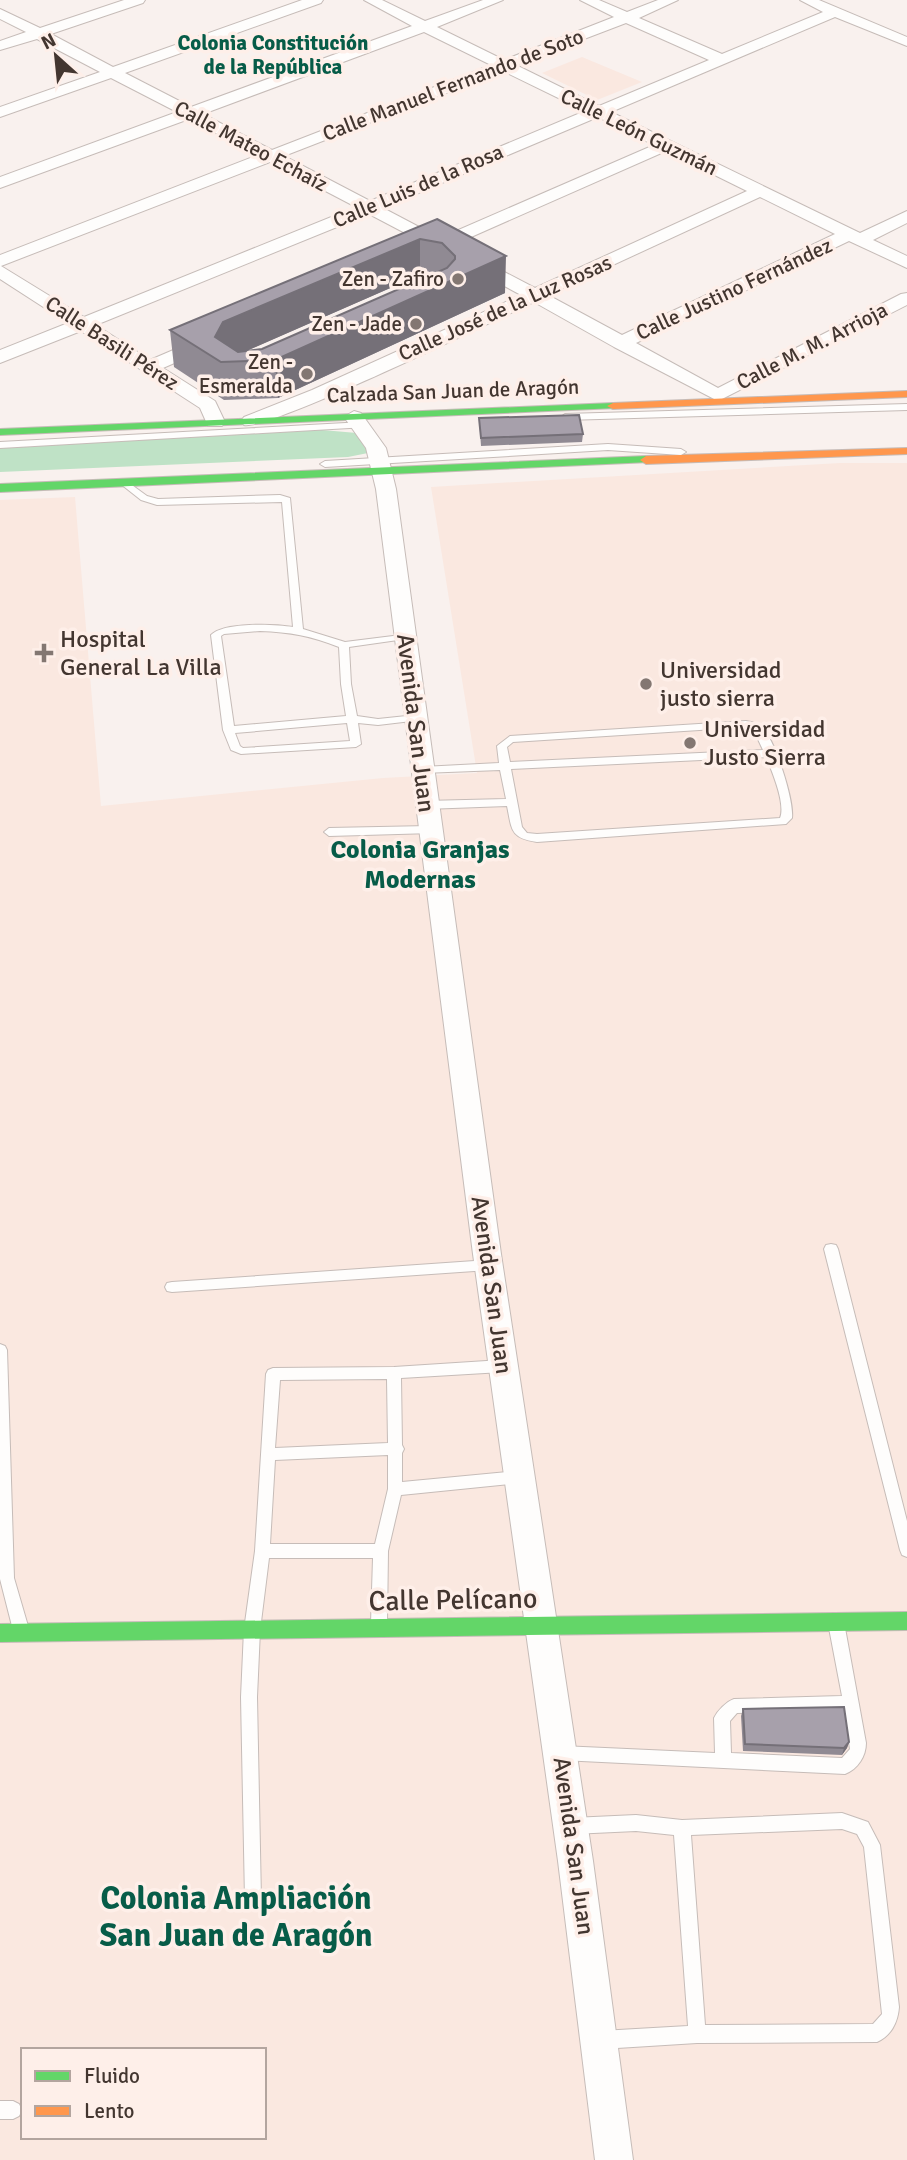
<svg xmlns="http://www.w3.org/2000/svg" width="907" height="2160" font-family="Signika,sans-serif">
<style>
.built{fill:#fae8e0;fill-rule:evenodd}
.green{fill:#bfe2c6}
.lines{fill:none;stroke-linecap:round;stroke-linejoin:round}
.lane-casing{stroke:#c6bcb8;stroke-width:2}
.street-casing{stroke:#c6bcb8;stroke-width:2}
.fast-casing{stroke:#c6bcb8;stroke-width:2}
.slow-casing{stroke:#c6bcb8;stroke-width:2}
.path{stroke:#e0dddc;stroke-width:2.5;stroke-dasharray:1 3.5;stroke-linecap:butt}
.lane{fill:#fefdfc;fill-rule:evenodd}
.street{fill:#fefdfc;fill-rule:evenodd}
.fast{fill:#63d668;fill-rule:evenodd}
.slow{fill:#ff974d;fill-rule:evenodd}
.wall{fill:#908a93;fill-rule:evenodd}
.shaded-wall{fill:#757078}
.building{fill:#a7a0ab;stroke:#757078;stroke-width:2;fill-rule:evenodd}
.poi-dot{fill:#837772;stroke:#feefe9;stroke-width:2.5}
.labels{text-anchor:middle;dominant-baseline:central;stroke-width:7;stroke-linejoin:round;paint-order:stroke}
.far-neighbourhood-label{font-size:21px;font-weight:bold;fill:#075c48;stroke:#feefe9}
.far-street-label{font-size:21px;fill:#433630;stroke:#feefe9}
.far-poi-label{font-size:21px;fill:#433630;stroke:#feefe9;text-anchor:end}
.poi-label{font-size:24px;fill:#433630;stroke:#feefe9;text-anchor:start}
.street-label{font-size:24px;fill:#433630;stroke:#feefe9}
.neighbourhood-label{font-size:26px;font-weight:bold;fill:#075c48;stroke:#feefe9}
.near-street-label{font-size:28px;fill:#433630;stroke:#feefe9}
.near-neighbourhood-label{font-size:32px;font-weight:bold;fill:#075c48;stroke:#feefe9}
</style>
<rect width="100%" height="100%" fill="#f9f1ee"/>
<!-- built -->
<path class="built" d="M582 57 642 82 597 100 542 73Z
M840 463H907V2160H0V500L75 497 101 806 383 778 477 773 431 487ZM23 2050H264V2137H23Z"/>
<!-- green -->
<path class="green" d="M322 430 357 433 373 452 348 457 0 472V448Z"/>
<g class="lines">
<defs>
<path id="lane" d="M907 404V410L565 420 561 417 565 414Z
M364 422 367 423V427L0 448V442Z
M608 444 681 449 686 452 681 455 608 450 325 467 320 464 325 461Z
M125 480 147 496 158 499 280 495 290 498 303 629 345 642 409 634 410 636 405 639 349 647 351 684 357 716 378 719 416 715 420 716V720L378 725 358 723 361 744 356 747 241 754 231 750 223 730 211 635C224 622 274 624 293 627L282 502 157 505 141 500 122 485 120 483ZM260 631C290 632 311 636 339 647L341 684 346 716 234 726 221 636 224 634ZM347 723 350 741 243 748 240 746 235 733Z
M746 721C752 722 757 723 762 727 775 740 794 800 792 818L786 824 537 842C510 838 512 830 507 806L425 809 420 805 425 801 506 799 500 770 422 773 417 770 422 767 499 763 497 746 510 736ZM746 727 755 733 763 750 510 762 507 747 513 742ZM766 757C772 771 786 804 780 818L537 834 527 833 522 827 511 769Z
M429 826 434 830 433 833 329 836 324 832 329 828Z
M831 1244 836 1245 838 1249 907 1521V1557L902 1555 900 1550 824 1249 826 1245Z
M489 1260 494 1261 496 1265 494 1269 489 1270 172 1292 167 1291 165 1287 167 1283 172 1282Z
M0 1344 5 1346 7 1350 14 1578 28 1626 25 1631 20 1633 15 1631 12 1626 0 1579Z
M502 1360 507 1362 509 1366 507 1370 502 1372 401 1378 402 1445 404 1449 402 1453V1482L519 1471 524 1473 526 1477 524 1481 519 1483 401 1495 388 1551 387 1623 384 1628 379 1630 374 1628 371 1623 373 1558H269L260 1630 257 1697 261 1900 259 1906 253 1908 247 1906 245 1900 241 1697 244 1630 255 1551 266 1374 268 1370 273 1368 394 1367ZM387 1379 388 1443 275 1448 280 1380ZM388 1455V1489L375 1544H270L275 1460Z
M837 1621 842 1623 845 1628 866 1743C866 1756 858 1769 845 1774L561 1760 555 1758 553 1753 555 1748 561 1746 715 1753 714 1718C718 1710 726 1702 734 1699L842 1696 829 1628 832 1623ZM844 1710 850 1749 842 1758 731 1753 730 1721 737 1713Z
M842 1813 868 1822 880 1845 899 2007C898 2022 891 2036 877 2042L697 2043 601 2049 595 2046 592 2040 595 2034 601 2031 688 2026 674 1835 636 1831 572 1834 566 1832 564 1826 566 1820 572 1818 636 1815 682 1820ZM842 1829 857 1834 864 1847 882 2014 873 2024 705 2025 691 1835Z
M0 2101H13L19 2104 22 2110 19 2116 13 2119H0Z"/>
<path id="street" d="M124 0H145L143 3 51 34 113 67 302 0H323L321 3 125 73 191 107 412 26 364 0H382L425 21 483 0H503L437 27 504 60 614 17 580 0H599L627 12 658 0H678L639 18 722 54 823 12 800 0H819L907 37V46L835 17 611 112 860 233 907 211V223L873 240 907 256V268L849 241 636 343 718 388 901 294 907 293V305L718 401 614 347 534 302C495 320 269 431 244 425L241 421 244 417 312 390 521 295 439 251 425 252 422 248 426 244 369 214 96 325 150 360 199 339H211L214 343 211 347 163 368 215 401 225 422 222 426H208L200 408 81 331 0 363V350L68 323 0 279V255L258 155 189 119 0 188V177L177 112 111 78 0 117V107L100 72 37 39 0 50V41L26 32 0 19V9L40 28ZM626 23 709 60 599 106 516 65ZM424 32 491 65 272 150 203 114ZM503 71 585 111 370 201 284 156ZM598 117 654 145 440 238 383 208ZM666 151 747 191 535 288 453 245ZM270 162 356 207 84 317 1 266ZM760 197 835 234 622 335 548 295Z
M354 411 361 413 386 448 396 489 501 1254 593 1861 633 2160H595L558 1861 473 1254 376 489 366 448 344 417Z"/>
<path id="fast" d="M613 403 617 404V408L0 435V429Z
M646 456 652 460 650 462 0 492V484Z
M907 1612V1630L0 1642V1624Z"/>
<path id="slow" d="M907 391V397L613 409 607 406 613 403Z
M907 448V454L646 464 640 460 646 456Z"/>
</defs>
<!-- lane casing -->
<use href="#lane" class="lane-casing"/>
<!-- street casing -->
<use href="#street" class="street-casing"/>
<!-- fast casing -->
<use href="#fast" class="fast-casing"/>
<!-- slow casing -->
<use href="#slow" class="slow-casing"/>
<!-- path -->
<path class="path" d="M258 351 430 277"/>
<!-- lane -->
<use href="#lane" class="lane"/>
<!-- street -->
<use href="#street" class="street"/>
<!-- fast -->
<use href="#fast" class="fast"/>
<!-- slow -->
<use href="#slow" class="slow"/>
</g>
<!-- wall -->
<path class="wall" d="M437 219 505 293 278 398 224 400 174 367 170 330ZM420 275 427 277 262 349 246 351Z
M479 418 583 434 582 442 481 446Z
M743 1709 849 1742 847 1748 842 1755 743 1751 741 1716Z"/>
<!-- shaded-wall -->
<path class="shaded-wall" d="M420 239V275L226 360 215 337 223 322Z
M506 256 505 293 278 398 275 360Z
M849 1742 847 1748 842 1755 844 1748Z"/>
<!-- building -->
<path class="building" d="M437 219 506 256 275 360 221 362 170 330ZM420 239 442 243 455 256V259L447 268 262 349 238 352 215 337 223 322Z
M579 415 583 434 481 438 479 418Z
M844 1707 849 1742 844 1748 745 1744 743 1709Z"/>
<!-- markers -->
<g class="poi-dot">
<circle cx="458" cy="279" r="7"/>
<circle cx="416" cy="324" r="7"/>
<circle cx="307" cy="374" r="7"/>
<path d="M40.5 642.5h7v7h7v7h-7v7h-7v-7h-7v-7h7z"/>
<circle cx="646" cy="684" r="7"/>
<circle cx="690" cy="743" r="7"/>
</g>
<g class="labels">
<!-- far-neighbourhood labels -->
<g class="far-neighbourhood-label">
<text x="273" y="43">Colonia Constitución<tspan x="273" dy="24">de la República</tspan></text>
</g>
<!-- far-street labels -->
<g class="far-street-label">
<text transform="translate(453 85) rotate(-21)">Calle Manuel Fernando de Soto</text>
<text transform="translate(639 132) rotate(26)">Calle León Guzmán</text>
<text transform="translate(251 146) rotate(28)">Calle Mateo Echaíz</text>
<text transform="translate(418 186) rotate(-23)">Calle Luis de la Rosa</text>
<text transform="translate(734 289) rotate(-25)">Calle Justino Fernández</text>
<text transform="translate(505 308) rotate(-24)">Calle José de la Luz Rosas</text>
<text transform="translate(112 343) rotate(33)">Calle Basili Pérez</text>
<text transform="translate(812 346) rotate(-27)">Calle M. M. Arrioja</text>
<text transform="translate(453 391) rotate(-2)">Calzada San Juan de Aragón</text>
</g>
<!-- far-poi labels -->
<g class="far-poi-label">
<text x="444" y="279">Zen - Zafiro</text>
<text x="402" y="324">Zen - Jade</text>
<text x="293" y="362">Zen -<tspan x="293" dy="24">Esmeralda</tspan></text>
</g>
<!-- poi labels -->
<g class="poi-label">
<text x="60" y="639">Hospital<tspan x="60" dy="28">General La Villa</tspan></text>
<text x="660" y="670">Universidad<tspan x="660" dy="28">justo sierra</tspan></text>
<text x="704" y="729">Universidad<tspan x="704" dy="28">Justo Sierra</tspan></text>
</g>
<!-- street labels -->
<g class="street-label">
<text transform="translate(416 723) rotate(83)">Avenida San Juan</text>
<text transform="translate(492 1285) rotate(82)">Avenida San Juan</text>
<text transform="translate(574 1846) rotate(82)">Avenida San Juan</text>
</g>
<!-- neighbourhood labels -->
<g class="neighbourhood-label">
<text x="420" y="850">Colonia Granjas<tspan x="420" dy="30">Modernas</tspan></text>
</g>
<!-- near-street labels -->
<g class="near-street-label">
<text transform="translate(453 1600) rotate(-1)">Calle Pelícano</text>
</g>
<!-- near-neighbourhood labels -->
<g class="near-neighbourhood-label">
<text x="236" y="1898">Colonia Ampliación<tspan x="236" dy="37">San Juan de Aragón</tspan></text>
</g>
</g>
<!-- legend -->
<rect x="21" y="2048" width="245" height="91" fill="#feefe9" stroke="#b3a59f" stroke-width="2"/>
<rect x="35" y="2071" width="35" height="10" fill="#63d668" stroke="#b3a59f" stroke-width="2"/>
<text x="84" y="2083" font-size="21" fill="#433630">Fluido</text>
<rect x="35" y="2106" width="35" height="10" fill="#ff974d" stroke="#b3a59f" stroke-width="2"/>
<text x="84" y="2118" font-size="21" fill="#433630">Lento</text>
<!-- north arrow -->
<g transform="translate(56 56) rotate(333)" stroke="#feefe9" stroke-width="5" paint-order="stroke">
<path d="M0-5L12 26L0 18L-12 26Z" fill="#433630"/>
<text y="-10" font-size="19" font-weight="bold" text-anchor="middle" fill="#433630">N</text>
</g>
</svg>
